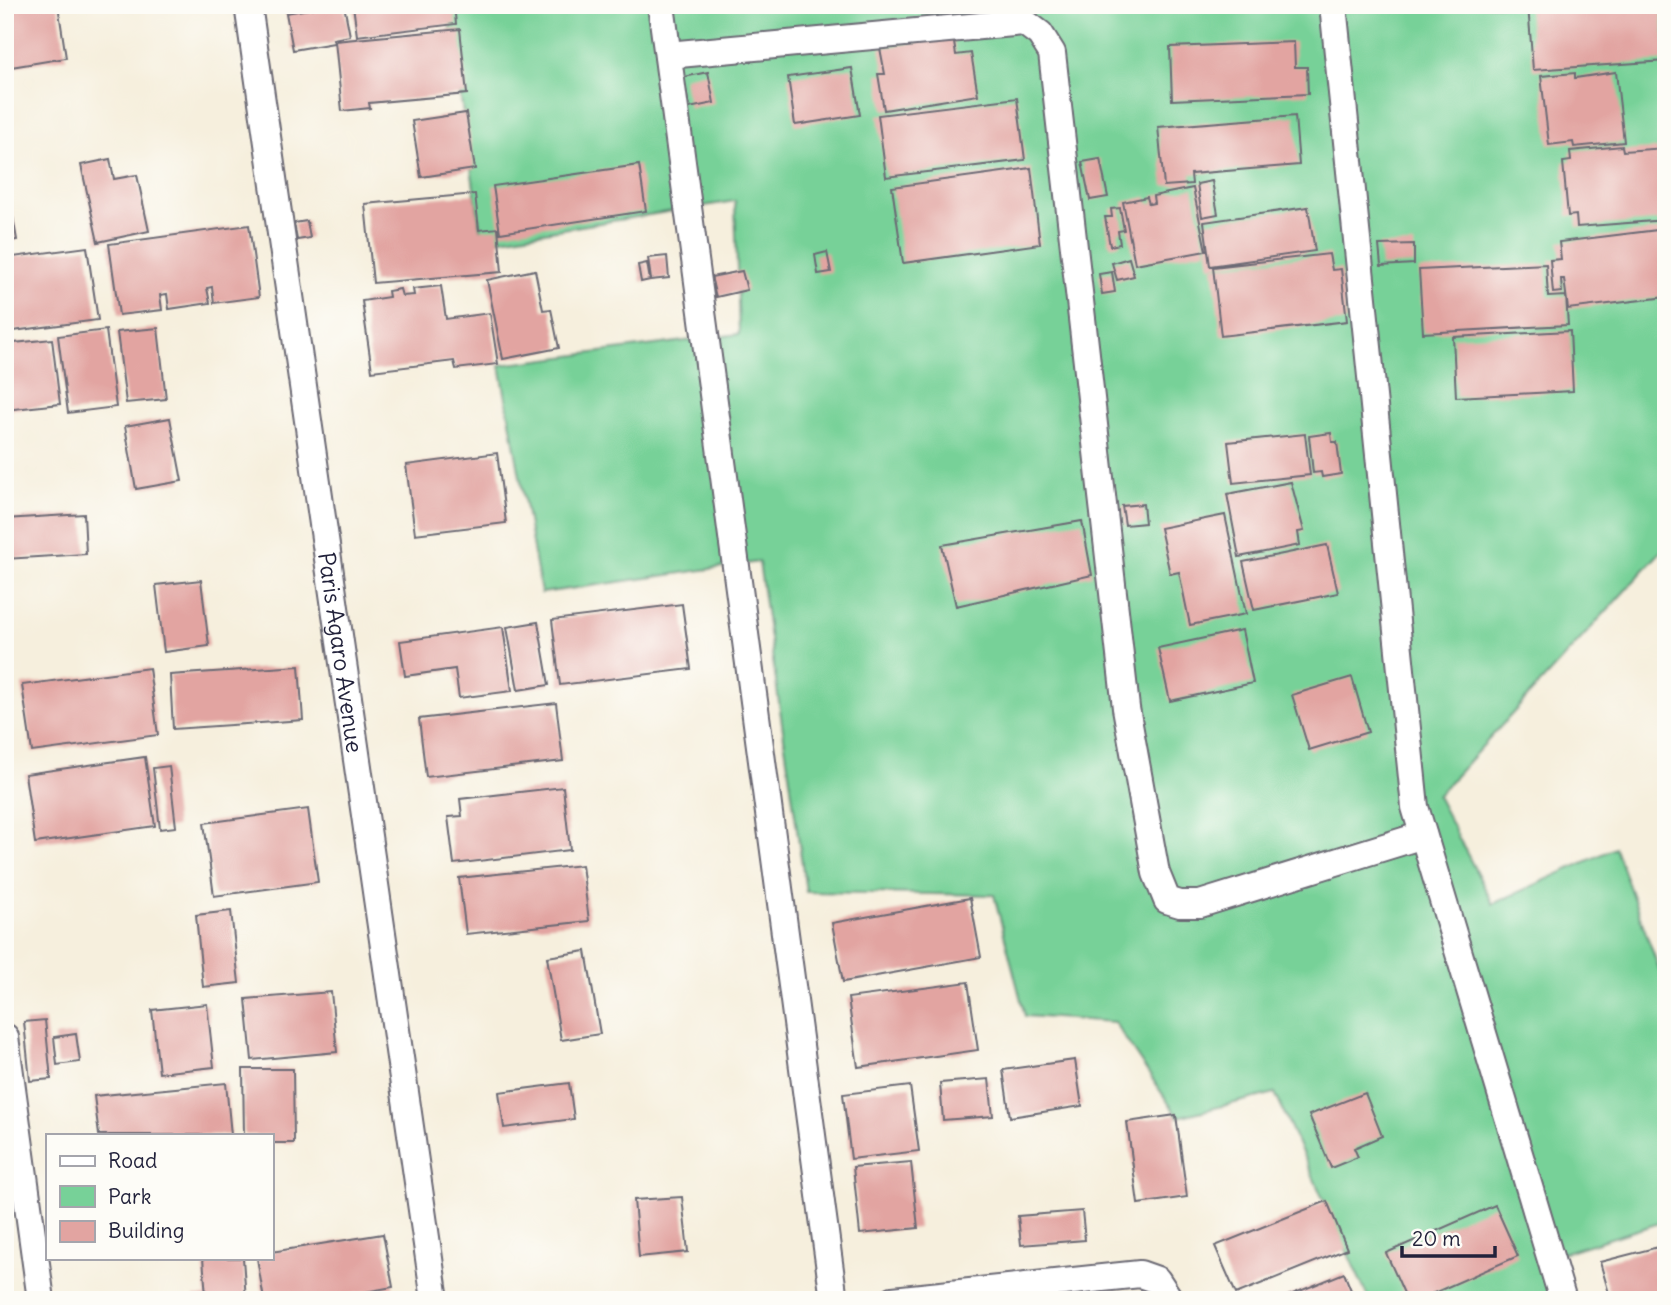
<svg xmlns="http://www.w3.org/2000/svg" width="1671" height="1305" font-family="Delius,sans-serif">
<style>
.green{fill:#77d198;stroke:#4c7a6a;stroke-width:2}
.building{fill:#e2a4a1}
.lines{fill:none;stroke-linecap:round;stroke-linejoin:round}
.minor-casing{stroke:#6c6a74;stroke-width:30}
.minor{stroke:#fff;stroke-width:26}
.labels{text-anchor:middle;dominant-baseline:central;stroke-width:7;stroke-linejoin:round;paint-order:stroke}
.street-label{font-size:23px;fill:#22223b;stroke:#fdfcf7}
</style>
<rect width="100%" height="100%" fill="#fdfcf7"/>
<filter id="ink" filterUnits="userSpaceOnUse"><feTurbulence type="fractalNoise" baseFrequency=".0143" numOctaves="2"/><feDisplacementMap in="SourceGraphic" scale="14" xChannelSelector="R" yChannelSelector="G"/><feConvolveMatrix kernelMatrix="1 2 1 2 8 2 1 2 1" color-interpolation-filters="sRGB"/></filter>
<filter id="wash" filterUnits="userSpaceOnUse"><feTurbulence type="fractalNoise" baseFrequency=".00686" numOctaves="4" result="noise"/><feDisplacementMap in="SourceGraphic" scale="28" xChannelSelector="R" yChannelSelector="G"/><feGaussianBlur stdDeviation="1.57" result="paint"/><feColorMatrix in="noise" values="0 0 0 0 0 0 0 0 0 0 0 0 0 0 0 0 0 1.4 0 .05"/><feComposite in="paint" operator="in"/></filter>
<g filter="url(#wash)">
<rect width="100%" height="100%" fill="#f6efdd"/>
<!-- green -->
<path class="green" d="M447 5H1666V546L1437 796 1493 904 1615 848 1666 988V1221L1559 1254 1560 1300H1369L1275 1093 1178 1117 1114 1022 1025 1016 994 895 806 892 759 562 541 593 500 365 739 334 735 201 482 242Z"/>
<g id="blocks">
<!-- building -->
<path class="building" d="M5 5H58L66 58 5 68Z
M331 5H344L350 36 333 39 334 43 293 50 286 13Z
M353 5H454L456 24 357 36Z
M1528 5H1661L1666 61 1533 70Z
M460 29 467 94 369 103 370 108 342 111 335 41Z
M953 37 956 55 971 53 978 95 884 110 878 74H885L880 48Z
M1294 42 1295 67H1307L1308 94 1172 100 1170 47Z
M852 68 860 115 795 125 788 77Z
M708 72 714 103 689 108 684 77Z
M1616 72 1624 142 1574 147 1573 142 1549 145 1541 76 1575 73V78Z
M1017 98 1025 160 886 177 878 115Z
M466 113 475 169 421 177 412 121Z
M1295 116 1299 165 1191 174 1192 184 1164 186 1158 127Z
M1622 146 1623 151 1666 148V220L1577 227 1576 215 1568 216 1563 162 1571 161 1570 151Z
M110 159 114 179 137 175 149 231 98 242 81 165Z
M1100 159 1108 197 1090 200 1082 162Z
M639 165 646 211 500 233 493 186Z
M1031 168 1040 244 903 263 892 187Z
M5 170 17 240 5 242Z
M1212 181 1218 214 1202 217 1197 184Z
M1193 188 1206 251 1135 264 1123 202 1147 197 1149 204 1154 203 1153 196Z
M475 194 479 230 498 228 502 272 373 283 365 204Z
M1308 207 1315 251 1210 266 1204 222Z
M1120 208 1124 230 1118 231 1120 244 1110 246 1105 217H1112L1111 209Z
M307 221 310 238 297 240 294 223Z
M249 225 259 297 214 303 212 287 207 288 210 303 169 309 167 294 160 295 162 310 119 315 109 244Z
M1666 229V297L1568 309 1564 279H1561L1562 292 1553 293 1550 260 1561 259 1559 242Z
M1414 244V264L1381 266 1379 245Z
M87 247 98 320 5 332V258Z
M827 252 831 272 818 274 815 255Z
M1329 254 1332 270 1341 269 1347 321 1221 336 1213 267Z
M667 256 669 278 651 280 648 258Z
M1129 258 1134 276 1117 280 1112 263Z
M647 263 650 280 641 282 638 265Z
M1546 264 1548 297 1566 296 1568 325 1423 333 1419 270Z
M535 270 543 310 551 309 559 348 503 359 487 280Z
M742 271 747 290 716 297 711 277Z
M1112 272 1115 292 1102 294 1099 274Z
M441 286 446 319 490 313 498 364 456 369 454 361 372 371 362 301 389 297 388 291 400 289 402 296 414 295 413 289Z
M158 328 166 399 126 403 117 332Z
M106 330 116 407 68 413 58 336Z
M1570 331 1573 391 1456 397 1453 337Z
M52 339 60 404 5 410V344Z
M170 418 182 481 136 489 125 426Z
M1331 433 1332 442H1337L1341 474 1322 477 1321 472 1313 473 1309 436Z
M1305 434 1310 475 1233 483 1228 442Z
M497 453 506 523 415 534 406 465Z
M1291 482 1304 531 1298 532 1300 545 1239 557 1227 494Z
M1143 504 1145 523 1125 525 1122 506Z
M84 514 86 554 5 559V519Z
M1225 515 1246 614 1190 625 1179 572 1170 574 1160 528Z
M1082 521 1092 575 956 606 942 545Z
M1327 545 1338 593 1254 610 1243 562Z
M201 580 209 646 164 652 156 585Z
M682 604 691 669 560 685 552 620Z
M538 622 549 685 518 690 507 627Z
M503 627 512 691 459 698 455 669 405 676 400 641Z
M1242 630 1253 683 1170 701 1158 648Z
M299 666 303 720 173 729 170 675Z
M149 668 158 735 32 752 22 685Z
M1352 677 1368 732 1309 750 1292 695Z
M556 703 563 761 426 777 419 719Z
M145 757 155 826 35 843 25 774Z
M169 766 176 827 160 829 153 768Z
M563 787 570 850 454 864 448 817 462 816 460 799Z
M308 809 318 882 214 896 204 823Z
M582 865 589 921 466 934 459 878Z
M970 898 981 957 843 982 832 923Z
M231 911 239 983 203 987 196 915Z
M586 951 600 1034 561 1040 547 957Z
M968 982 978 1050 858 1067 848 998Z
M331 992 337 1052 252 1060 246 999Z
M207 1004 214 1067 159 1073 152 1010Z
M45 1020 51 1079 30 1081 24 1022Z
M76 1034 80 1062 57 1065 54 1037Z
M1075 1060 1082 1106 1010 1117 1003 1070Z
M243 1069H293L294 1143H271V1135H244Z
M989 1079 993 1116 943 1120 940 1083Z
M226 1083 231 1135H99L94 1096Z
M569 1083 574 1119 504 1128 499 1092Z
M910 1086 919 1151 851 1159 843 1094Z
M1365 1093 1382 1136 1354 1148 1358 1157 1331 1168 1309 1115Z
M1176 1115 1187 1197 1138 1204 1127 1122Z
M911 1162 918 1228 860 1234 853 1167Z
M682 1197 688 1252 639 1257 634 1200Z
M1327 1201 1347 1249 1236 1294 1215 1246Z
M1495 1205 1518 1256 1418 1300H1407L1386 1253Z
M1082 1211 1085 1240 1021 1245 1018 1216Z
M383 1234 393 1287 320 1300H264L257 1258H271V1252Z
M1666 1245V1300H1611L1600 1262Z
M203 1258H243L246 1300H194V1296H206Z
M1344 1273 1355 1300H1286L1285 1297Z"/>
</g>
</g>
<g filter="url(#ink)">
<use href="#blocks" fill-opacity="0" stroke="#6c6a74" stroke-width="2"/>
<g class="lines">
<defs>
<g id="minor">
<path id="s1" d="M248 5 435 1300"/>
<path d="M661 5 834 1300"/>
<path d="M1333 5 1415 807 1563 1300"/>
<path d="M668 55 1024 22 1040 34 1052 53 1126 708 1156 873 1167 900 1180 904H1200L1423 835"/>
<path d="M5 1037 41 1300"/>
<path d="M893 1300 1140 1274 1157 1280 1170 1300"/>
</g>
</defs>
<!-- minor casing -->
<use href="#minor" class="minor-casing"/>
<!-- minor -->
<use href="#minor" class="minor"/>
</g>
</g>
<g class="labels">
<!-- street labels -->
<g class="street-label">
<text stroke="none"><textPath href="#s1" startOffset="654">Paris Agaro Avenue</textPath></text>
</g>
</g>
<!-- margin -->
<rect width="1671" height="1305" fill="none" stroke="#fdfcf7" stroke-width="28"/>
<!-- legend -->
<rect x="46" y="1134" width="228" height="126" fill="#fdfcf7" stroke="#a5a5ac" stroke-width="2"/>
<rect x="60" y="1156" width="35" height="10" fill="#ffffff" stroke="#a5a5ac" stroke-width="2"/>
<text x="108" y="1168" font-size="21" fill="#22223b">Road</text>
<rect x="60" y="1186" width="35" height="21" fill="#77d198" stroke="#a5a5ac" stroke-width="2"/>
<text x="108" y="1204" font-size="21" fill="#22223b">Park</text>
<rect x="60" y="1221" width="35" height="21" fill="#e2a4a1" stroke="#a5a5ac" stroke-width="2"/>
<text x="108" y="1238" font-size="21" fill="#22223b">Building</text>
<!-- scale -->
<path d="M1402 1246v10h93v-10" fill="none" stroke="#22223b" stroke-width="3.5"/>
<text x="1412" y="1246" font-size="21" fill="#22223b" stroke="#fdfcf7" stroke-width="5" paint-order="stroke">20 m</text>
</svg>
